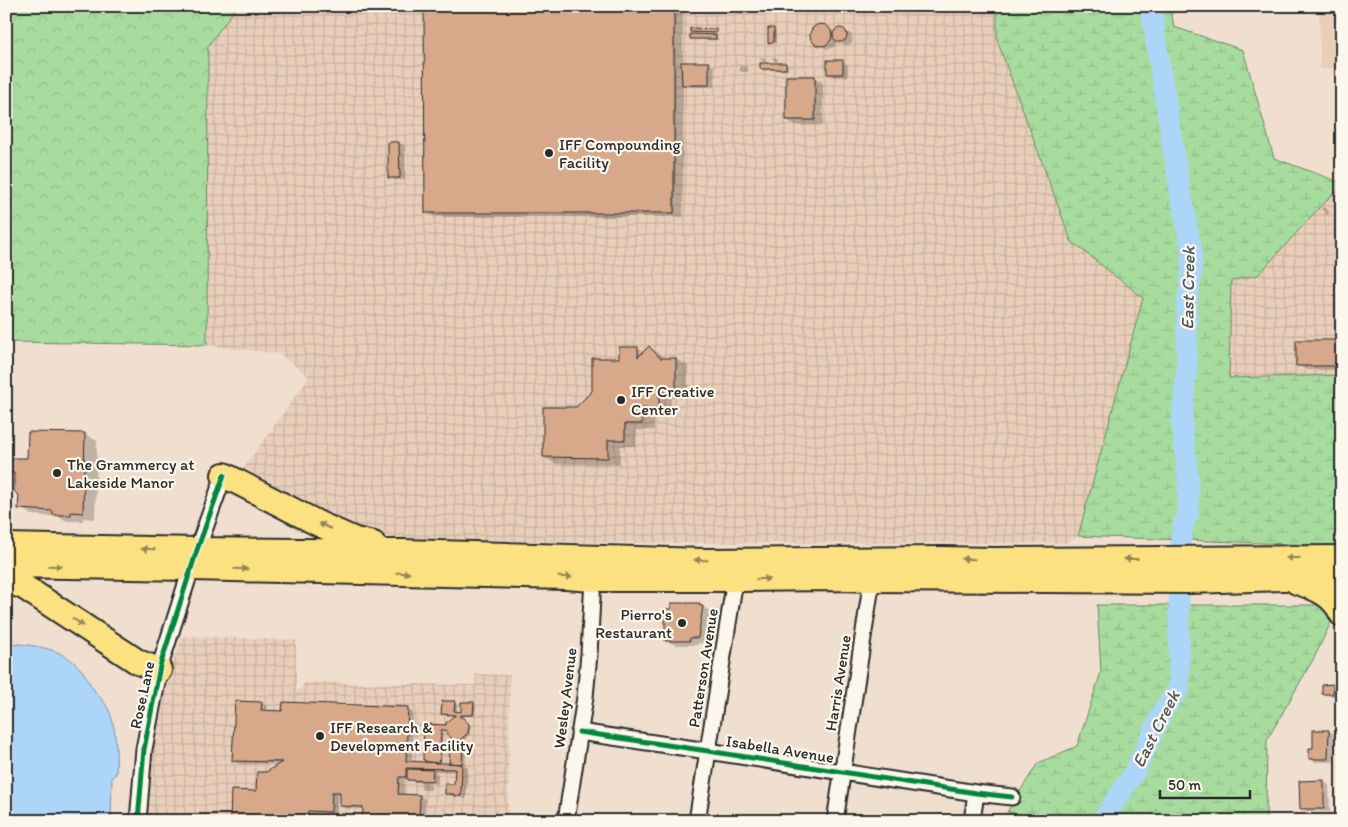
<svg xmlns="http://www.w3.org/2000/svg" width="1348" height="827" font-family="Itim,sans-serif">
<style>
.built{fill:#e9ceba}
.industrial{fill:url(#industrial-grid)}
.forest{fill:url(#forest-crowns);stroke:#698464}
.wetland{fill:url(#wetland-marsh);stroke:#698464}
.water{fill:#add5f8;stroke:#7991a6}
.shadow{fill:#0003;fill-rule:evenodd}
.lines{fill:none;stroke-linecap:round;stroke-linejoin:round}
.river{stroke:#add5f8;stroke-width:21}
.building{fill:#d8a88a;stroke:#2b2b2b}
.minor-casing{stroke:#2b2b2b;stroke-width:19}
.trunk-casing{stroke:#2b2b2b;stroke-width:28}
.minor{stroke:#fbf7ec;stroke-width:15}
.trunk{stroke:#fbe180;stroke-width:24}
.cycleway-casing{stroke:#fbf7ec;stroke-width:8}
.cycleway{stroke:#00873e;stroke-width:5}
.oneway{fill:#938656}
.poi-dot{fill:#2b2b2b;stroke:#fbf7ec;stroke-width:2}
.labels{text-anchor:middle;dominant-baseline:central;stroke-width:4.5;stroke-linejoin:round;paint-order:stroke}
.poi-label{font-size:16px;fill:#2b2b2b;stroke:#fbf7ec;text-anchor:start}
.street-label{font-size:16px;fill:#2b2b2b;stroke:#fbf7ec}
.water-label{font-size:18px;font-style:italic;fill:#4c565e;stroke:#fbf7ec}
</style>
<defs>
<pattern id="industrial-grid" width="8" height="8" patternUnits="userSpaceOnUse" patternTransform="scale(1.25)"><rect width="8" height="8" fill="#e9ceba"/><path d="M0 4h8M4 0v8" fill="none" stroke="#c8b1a0"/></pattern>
<pattern id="forest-crowns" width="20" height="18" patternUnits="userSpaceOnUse" patternTransform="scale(1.25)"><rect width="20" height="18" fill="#a7dc9e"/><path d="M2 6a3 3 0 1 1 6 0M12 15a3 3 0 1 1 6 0" fill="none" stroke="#90bd88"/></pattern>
<pattern id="wetland-marsh" width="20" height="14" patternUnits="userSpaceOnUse" patternTransform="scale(1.25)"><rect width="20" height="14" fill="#a7dc9e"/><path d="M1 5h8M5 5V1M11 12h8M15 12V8" fill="none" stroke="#90bd88"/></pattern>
</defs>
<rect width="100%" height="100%" fill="#f0dfcf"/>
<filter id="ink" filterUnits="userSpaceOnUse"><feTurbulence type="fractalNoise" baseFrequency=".02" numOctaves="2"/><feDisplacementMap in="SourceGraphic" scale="10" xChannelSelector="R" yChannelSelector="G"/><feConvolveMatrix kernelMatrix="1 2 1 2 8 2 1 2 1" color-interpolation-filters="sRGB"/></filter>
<g filter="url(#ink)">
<!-- built -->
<path class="built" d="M1319 6H1342V69H1320Z"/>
<!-- industrial -->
<path class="industrial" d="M237 6H997V40L1071 241 1143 298 1078 536 1066 543H612L394 538 349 528 244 468 309 377 280 354 207 345 208 46Z
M1342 189V375L1229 378 1231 281 1258 275 1318 209 1332 195Z
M182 636 296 640V692L306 682 475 685V674L510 675 508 821H145L150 765 156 722 165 685Z"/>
<!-- forest -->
<path class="forest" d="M6 6H237L208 46 207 345 6 342Z"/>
<!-- wetland -->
<path class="wetland" d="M997 6H1170L1174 27 1243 50 1274 158 1342 183V189L1332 195 1318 209 1258 275 1231 281 1229 378 1342 375V546L1078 536 1143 298 1071 241 997 40Z
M1097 605H1339L1315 656 1267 740 1266 818 1268 821H1060L1059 820 1007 812 1038 763 1077 746 1101 672Z"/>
<!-- water -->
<path class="water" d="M20 644C46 647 67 651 84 673 88 679 90 685 94 690 100 698 108 705 111 716 116 729 117 759 116 774L112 777 111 821H6V645Z"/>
<!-- shadow -->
<path class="shadow" d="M426 6H683V64H709L714 67 715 87H689L683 84V217H435L426 212Z
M822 26 836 33 837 30H843L849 33 852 36 853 40 851 44 845 45 838 40 834 47 828 49 815 44 812 41 811 35 813 29Z
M773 29 776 31V43L770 42Z
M716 30 718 31V33H694L691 31Z
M715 36 718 38V40L693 39 691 38Z
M760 57 765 58 766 61 764 62 760 59Z
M773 57 777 58 778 61 776 62 772 58Z
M843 62 848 65V77H834L828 73Z
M785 64 788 66V70H764L761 69Z
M739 66H746L748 67V72H742L739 70Z
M814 77 823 83V125H796L787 120Z
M399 143 405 146V180H395L389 177Z
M1323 207 1330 212 1327 215 1321 209Z
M1336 341 1342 344V370H1307L1298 365Z
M637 348 644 352 649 348 661 355 665 359H676L688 366V398H671V414H654V430H637L636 446H620V464H556L544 457 577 409 593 392 620 359Z
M85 434 97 441 95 519 83 518V521H67L60 517 32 515 20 508V496L15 476 9 472 28 460Z
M699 604 711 612 707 643H698V645H675L666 640 672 610Z
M1332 686 1338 689V696H1329L1323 693Z
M261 703 267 706V711L284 712 407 709 413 712 412 763 430 764 427 761 425 726 447 727 456 718V715H445L443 713 454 703 457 704V713H462L473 703 476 705 475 716H462V718L471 726 470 734 463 741V743L466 744 465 764H461L468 768 466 799 452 796 446 793 455 786 456 772 432 771 438 774V784L426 783 431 786V790H423L421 789V783L414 782 408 779H404V795L420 796 425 799 424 821H364V809H347L341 806V795H337V814L314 813 313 821H231L258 792 266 774 282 764H239L233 761ZM443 730H447L454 739 453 742H451L450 764H440V761H442Z
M1329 731 1334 734V762H1316L1310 759 1314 749Z
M1323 781 1329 785 1330 812 1307 811 1301 808Z"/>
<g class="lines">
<!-- river -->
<path class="river" d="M1150 6 1158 53 1179 185 1192 253 1191 277 1187 304V362L1182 422 1188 479V516L1183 524 1181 541
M1102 821 1134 773 1164 709 1179 689V599"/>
</g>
<!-- building -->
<path class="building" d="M424 6H674V213H425Z
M810 35a11 11 0 1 1 22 0a11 11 0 1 1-22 0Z
M833 35a7 7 0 1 1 14 0a7 7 0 1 1-14 0Z
M690 28 716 29V33L690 32Z
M768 28H774V42L768 43Z
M690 34 716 35V39H690Z
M827 60H843V74H827Z
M681 62H709V85H682Z
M760 63H786V69H760Z
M786 76H815V120H786Z
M388 142H399L400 178H388Z
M1296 340H1337V366H1296Z
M649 346 660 358H676V392H659V408H642V424H625V440H608V458L543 457V407H576L592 391V358H619V347H638V357Z
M28 432 85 433 83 513 71 512V515H53V511L18 509 19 496 14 491V473L7 472 8 460H13L14 458H27Z
M671 603H700V606H703L698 638H690V641H665V609H671Z
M1333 684V694H1322V685Z
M235 701 262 702 261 710 282 711 283 702 408 707 406 761 462 764 461 796H454V794H445V784H454L455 769 406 768V777H399L398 794 420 795 419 821H362L363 807 340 806V792H332L331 812 308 811V821H230L231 790 256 791 257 772H266L282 762 232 761Z
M442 701H455L454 711 461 712V702H474L473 715H460V717H462L469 724 468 733 461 739V741H463L462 764 449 763 450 741H452V739L446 732V730H441L440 760 438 761V763L426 762 425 760H423L424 724 446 725V723L453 716H455V715L441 714Z
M1313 730H1329L1328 759H1309V748H1313Z
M407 769 433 770 432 781 407 780Z
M1324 780V809H1300L1299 781Z"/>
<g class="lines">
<defs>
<path id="minor" d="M579 732 708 751 976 793 1012 797
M138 821 144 749 160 666 197 550 224 475
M566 821 585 697 589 654 593 579
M697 821 735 579
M835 821 872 579
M972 821 976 793"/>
<path id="trunk" d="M224 475 319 524 355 540 373 544
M6 546 197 550 404 552 704 561 942 559 994 560 1342 558
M6 565 192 568 566 577 593 579H735L839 578 872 579 1188 581 1283 578H1342
M6 580 24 587 138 662 159 670
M1297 582C1316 588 1333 594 1342 614"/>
</defs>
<!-- minor casing -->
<use href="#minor" class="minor-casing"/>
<!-- trunk casing -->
<use href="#trunk" class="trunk-casing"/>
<!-- minor -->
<use href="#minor" class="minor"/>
<!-- trunk -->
<use href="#trunk" class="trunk"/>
<defs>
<path id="cycleway" d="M579 732 708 751 976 793 1012 797
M138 821 144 749 160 666 197 550 224 475"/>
</defs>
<!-- cycleway casing -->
<use href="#cycleway" class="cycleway-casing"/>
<!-- cycleway -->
<use href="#cycleway" class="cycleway"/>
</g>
<!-- one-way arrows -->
<defs><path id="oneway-solid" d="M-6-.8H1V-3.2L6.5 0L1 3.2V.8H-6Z" transform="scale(1.25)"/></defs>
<g class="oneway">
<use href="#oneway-solid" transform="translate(325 526) rotate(-155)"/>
<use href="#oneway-solid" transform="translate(148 549) rotate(-179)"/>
<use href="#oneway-solid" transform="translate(1293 558) rotate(180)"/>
<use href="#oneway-solid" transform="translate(968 559) rotate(-178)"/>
<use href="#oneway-solid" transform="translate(1131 559) rotate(180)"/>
<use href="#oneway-solid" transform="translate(701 560) rotate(-179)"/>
<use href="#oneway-solid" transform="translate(55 566) rotate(1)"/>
<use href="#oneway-solid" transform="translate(241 569) rotate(1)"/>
<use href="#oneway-solid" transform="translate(403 573) rotate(1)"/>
<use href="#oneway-solid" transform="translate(565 577) rotate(2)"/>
<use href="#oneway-solid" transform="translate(763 579) rotate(-1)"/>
<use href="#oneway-solid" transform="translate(78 622) rotate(34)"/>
</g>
</g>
<!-- markers -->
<g class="poi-dot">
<circle cx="549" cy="153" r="5"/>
<circle cx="621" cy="400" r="5"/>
<circle cx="57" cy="473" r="5"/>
<circle cx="682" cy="623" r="5"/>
<circle cx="320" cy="736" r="5"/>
</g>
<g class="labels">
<!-- poi labels -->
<g class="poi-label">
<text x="559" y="144">IFF Compounding<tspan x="559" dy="18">Facility</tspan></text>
<text x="631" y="391">IFF Creative<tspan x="631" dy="18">Center</tspan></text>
<text x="67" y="464">The Grammercy at<tspan x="67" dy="18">Lakeside Manor</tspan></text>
<text x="672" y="614" text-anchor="end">Pierro's<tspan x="672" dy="18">Restaurant</tspan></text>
<text x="330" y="727">IFF Research &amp;<tspan x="330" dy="18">Development Facility</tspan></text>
</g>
<!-- street labels -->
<g class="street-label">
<text transform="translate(703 668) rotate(-81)">Patterson Avenue</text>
<text transform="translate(838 683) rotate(-81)">Harris Avenue</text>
<text transform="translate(142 695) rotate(-78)">Rose Lane</text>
<text transform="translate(565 698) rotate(-83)">Wesley Avenue</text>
<text transform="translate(780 749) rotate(9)">Isabella Avenue</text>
</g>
<!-- water labels -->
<g class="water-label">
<text transform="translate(1188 288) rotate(-89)">East Creek</text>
<text transform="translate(1156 729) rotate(-63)">East Creek</text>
</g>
</g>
<!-- margin -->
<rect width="1348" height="827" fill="none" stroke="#fbf7ec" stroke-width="25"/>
<rect x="12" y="12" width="1323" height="802" fill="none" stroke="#2b2b2b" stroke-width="2" filter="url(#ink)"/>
<!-- scale -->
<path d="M1160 790v8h90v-8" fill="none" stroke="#2b2b2b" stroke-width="2.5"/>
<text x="1168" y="790" font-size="15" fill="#2b2b2b" stroke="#fbf7ec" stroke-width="4" paint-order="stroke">50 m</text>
</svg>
